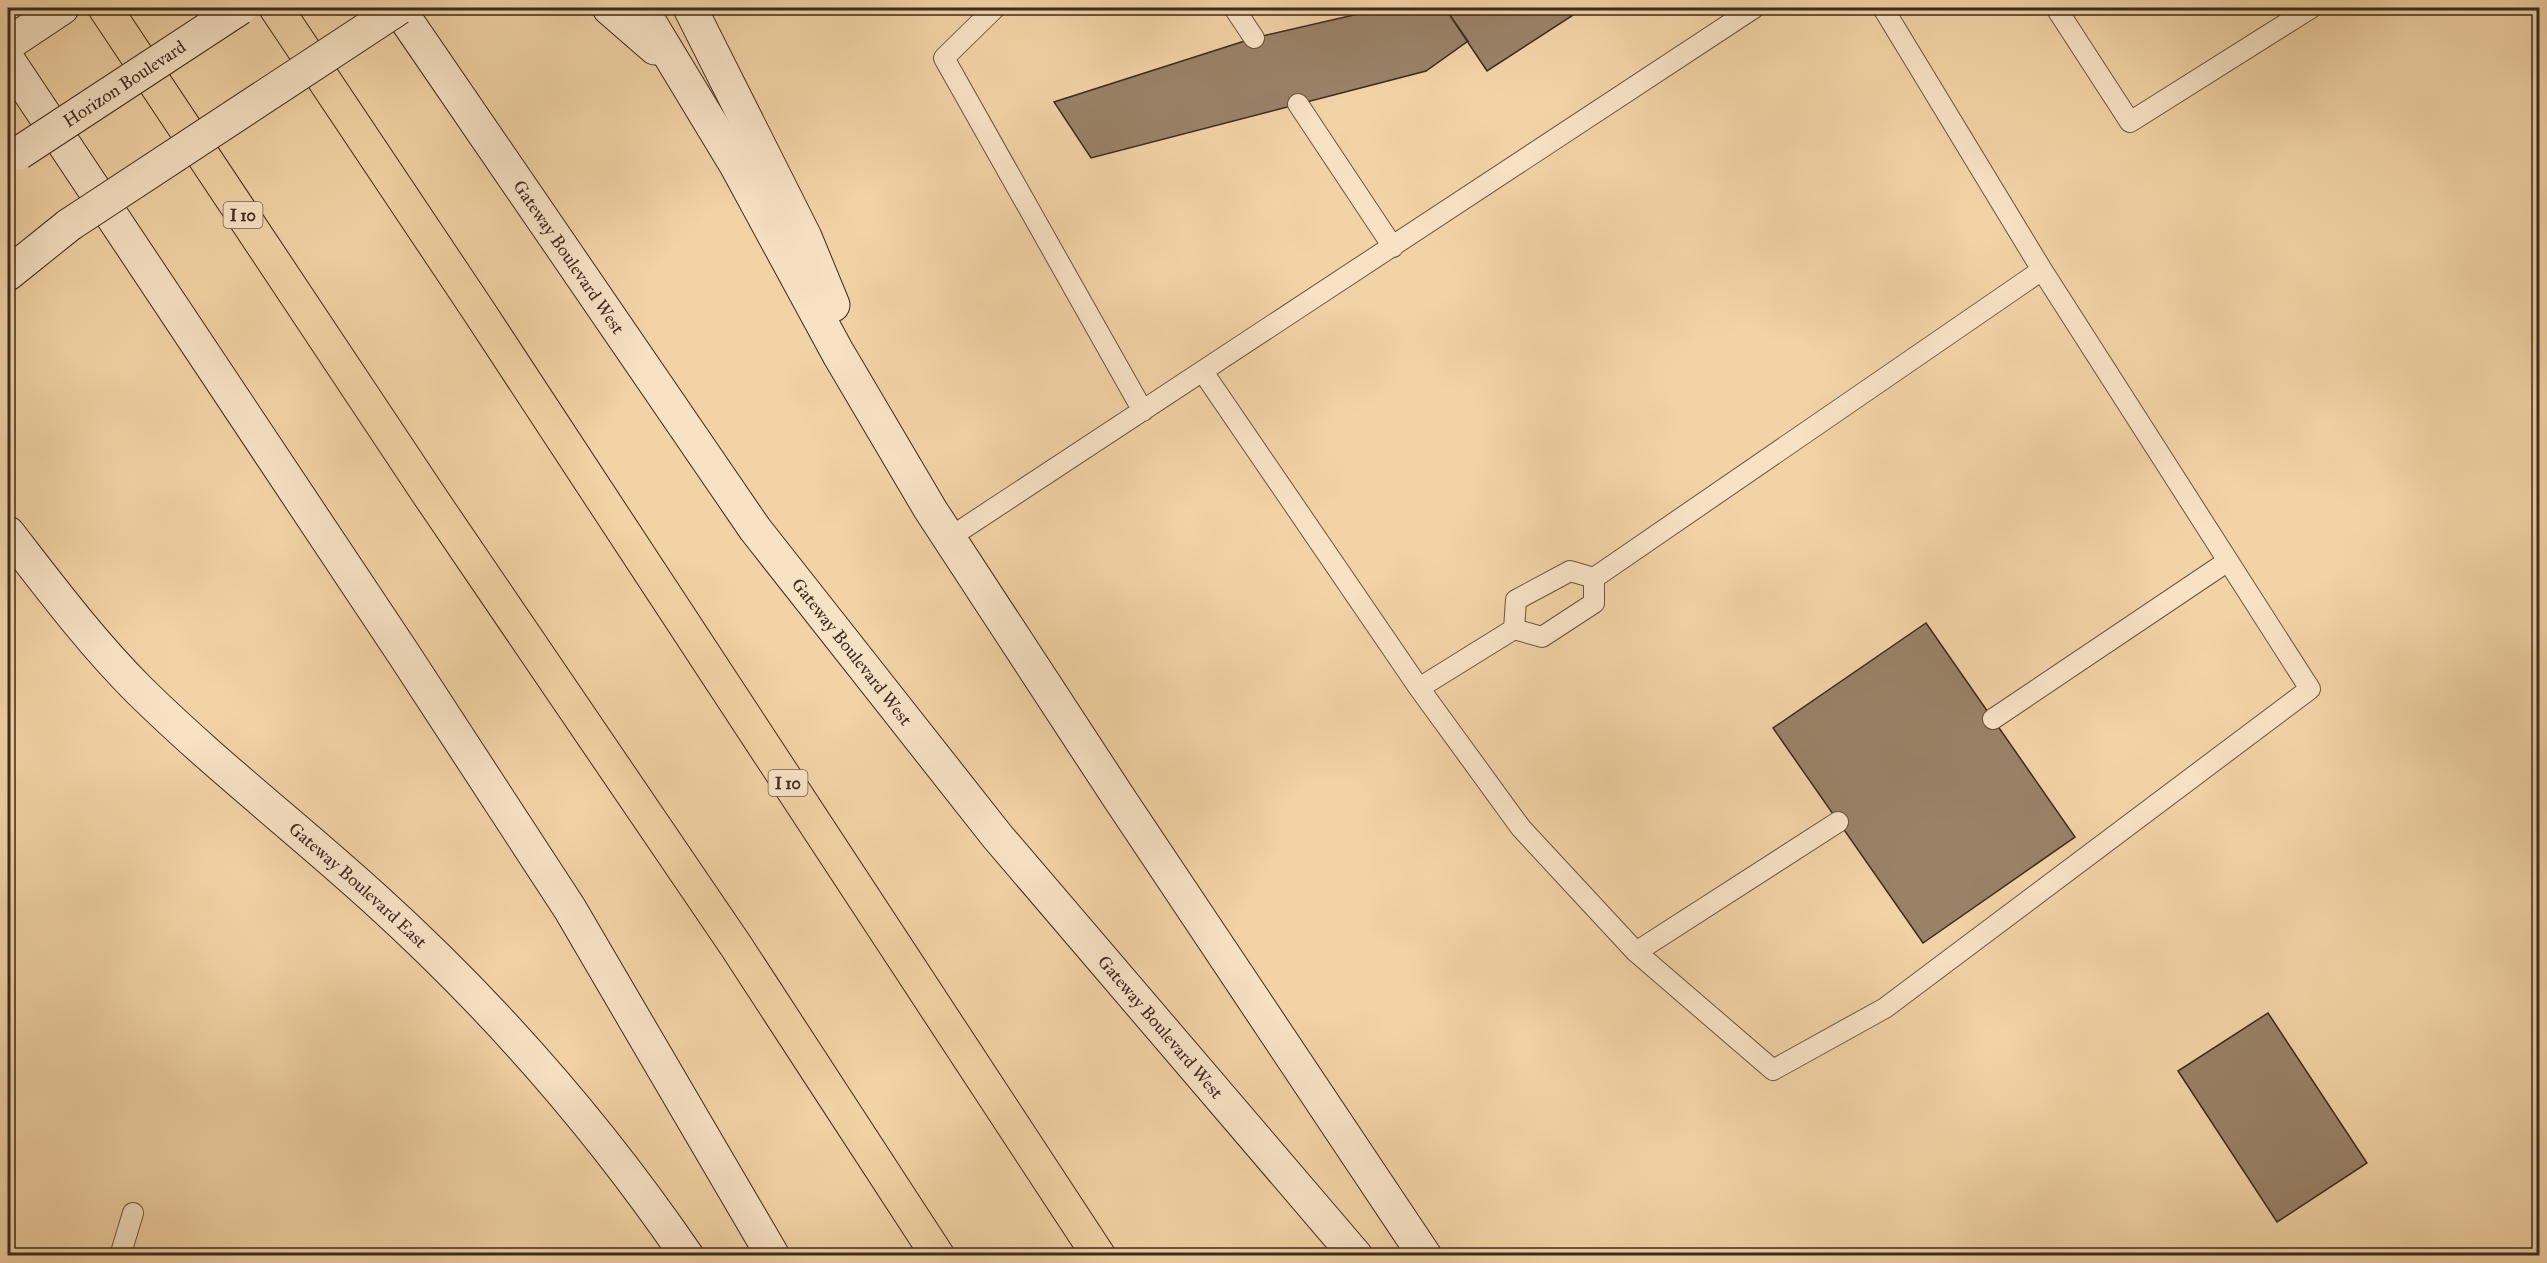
<svg xmlns="http://www.w3.org/2000/svg" width="2547" height="1263" font-family="'IM FELL Great Primer',serif">
<style>
.building{fill:#9a8267;stroke:#3b2a23;stroke-width:1.5}
.lines{fill:none;stroke-linecap:round;stroke-linejoin:round}
.lane-casing{stroke:#695444;stroke-width:22}
.secondary-casing{stroke:#3b2a23;stroke-width:35}
.highway-casing{stroke:#3b2a23;stroke-width:35}
.lane{stroke:#f7e2c4;stroke-width:20}
.secondary{stroke:#f7e2c4;stroke-width:33}
.highway{stroke:#f2d3a5;stroke-width:33}
.secondary-bridge-casing{stroke:#3b2a23;stroke-width:35;stroke-linecap:butt}
.secondary-bridge{stroke:#f7e2c4;stroke-width:33}
.labels{text-anchor:middle;dominant-baseline:central;stroke-width:4.5;stroke-linejoin:round;paint-order:stroke}
.shield{fill:#f7e2c4;stroke:#736153;stroke-width:1.5}
.shield-label{font-size:16px;font-weight:bold;fill:#3b2a23}
.street-label{font-size:18px;fill:#3b2a23;stroke:#f7e2c4}
</style>
<rect width="100%" height="100%" fill="#f2d3a5"/>
<filter id="stains"><feTurbulence type="fractalNoise" baseFrequency=".00333" numOctaves="4"/><feColorMatrix values="0 0 0 0 .2 0 0 0 0 .09 0 0 0 0 .02 0 0 0 .5 -.17"/></filter>
<radialGradient id="worn" r=".72"><stop offset=".6" stop-color="#630" stop-opacity="0"/><stop offset="1" stop-color="#630" stop-opacity=".3"/></radialGradient>
<!-- building -->
<path class="building" d="M1384 8H1445L1468 41 1426 71 1091 158 1054 102 1254 38Z
M1445 8H1584L1487 71Z
M1926 623 2075 837 1923 943 1773 728Z
M2268 1013 2367 1163 2277 1222 2178 1071Z"/>
<g class="lines">
<defs>
<path id="lane" d="M995 8 944 58 1143 411
M1234 8 1254 38
M2056 8 2130 122 2311 8
M1298 104 1393 247
M1203 372 1419 688 1521 828 1636 952 1773 1070 1885 1008 2310 689 2042 270 1883 8
M949 538 1754 8
M1594 578 2042 270
M1514 629 1516 600 1570 571 1594 578
M1419 688 1514 629 1542 637 1594 603V578
M1993 719 2228 561
M1636 952 1838 822
M120 1256 133 1213"/>
<g id="secondary">
<path id="s1" d="M398 8 755 529 997 836 1356 1256"/>
<path d="M609 8 655 48"/>
<path d="M641 8 736 165 838 353 930 509 1119 798 1425 1256"/>
<path d="M690 8 805 237 833 305"/>
<path d="M8 44 62 8"/>
<path d="M8 60 405 656 570 909 773 1256"/>
<path d="M8 274 69 225"/>
<path id="s2" d="M8 533C50 587 91 642 139 690 214 764 297 828 375 899 492 1005 598 1126 687 1256"/>
</g>
<path id="highway" d="M105 8 431 498 736 946 938 1256
M276 8 478 310 1099 1256"/>
</defs>
<!-- lane casing -->
<use href="#lane" class="lane-casing"/>
<!-- secondary casing -->
<use href="#secondary" class="secondary-casing"/>
<!-- highway casing -->
<use href="#highway" class="highway-casing"/>
<!-- lane -->
<use href="#lane" class="lane"/>
<!-- secondary -->
<use href="#secondary" class="secondary"/>
<!-- highway -->
<use href="#highway" class="highway"/>
<defs>
<g id="secondary-bridge">
<path id="s3" d="M19 153 240 8"/>
<path d="M69 225 399 8"/>
</g>
</defs>
<!-- secondary-bridge casing -->
<use href="#secondary-bridge" class="secondary-bridge-casing"/>
<!-- secondary-bridge -->
<use href="#secondary-bridge" class="secondary-bridge"/>
</g>
<g class="labels">
<!-- shield labels -->
<g class="shield">
<rect x="223.5" y="202" width="39" height="26" rx="4.5"/>
<rect x="768.5" y="770" width="39" height="26" rx="4.5"/>
</g>
<g class="shield-label">
<text x="243" y="215">I 10</text>
<text x="788" y="783">I 10</text>
</g>
<!-- street labels -->
<g class="street-label">
<text stroke="none"><textPath href="#s3" startOffset="126">Horizon Boulevard</textPath></text>
<text stroke="none"><textPath href="#s1" startOffset="302">Gateway Boulevard West</textPath></text>
<text stroke="none"><textPath href="#s1" startOffset="788">Gateway Boulevard West</textPath></text>
<text stroke="none"><textPath href="#s2" startOffset="498">Gateway Boulevard East</textPath></text>
<text stroke="none"><textPath href="#s1" startOffset="1274">Gateway Boulevard West</textPath></text>
</g>
</g>
<!-- margin -->
<rect width="2547" height="1263" fill="none" stroke="#f2d3a5" stroke-width="30"/>
<rect x="9" y="9" width="2529" height="1245" fill="none" stroke="#3b2a23" stroke-width="3"/>
<rect x="15" y="15" width="2517" height="1233" fill="none" stroke="#3b2a23" stroke-width="1.5"/>
<rect width="100%" height="100%" filter="url(#stains)"/>
<rect width="100%" height="100%" fill="url(#worn)"/>
</svg>
